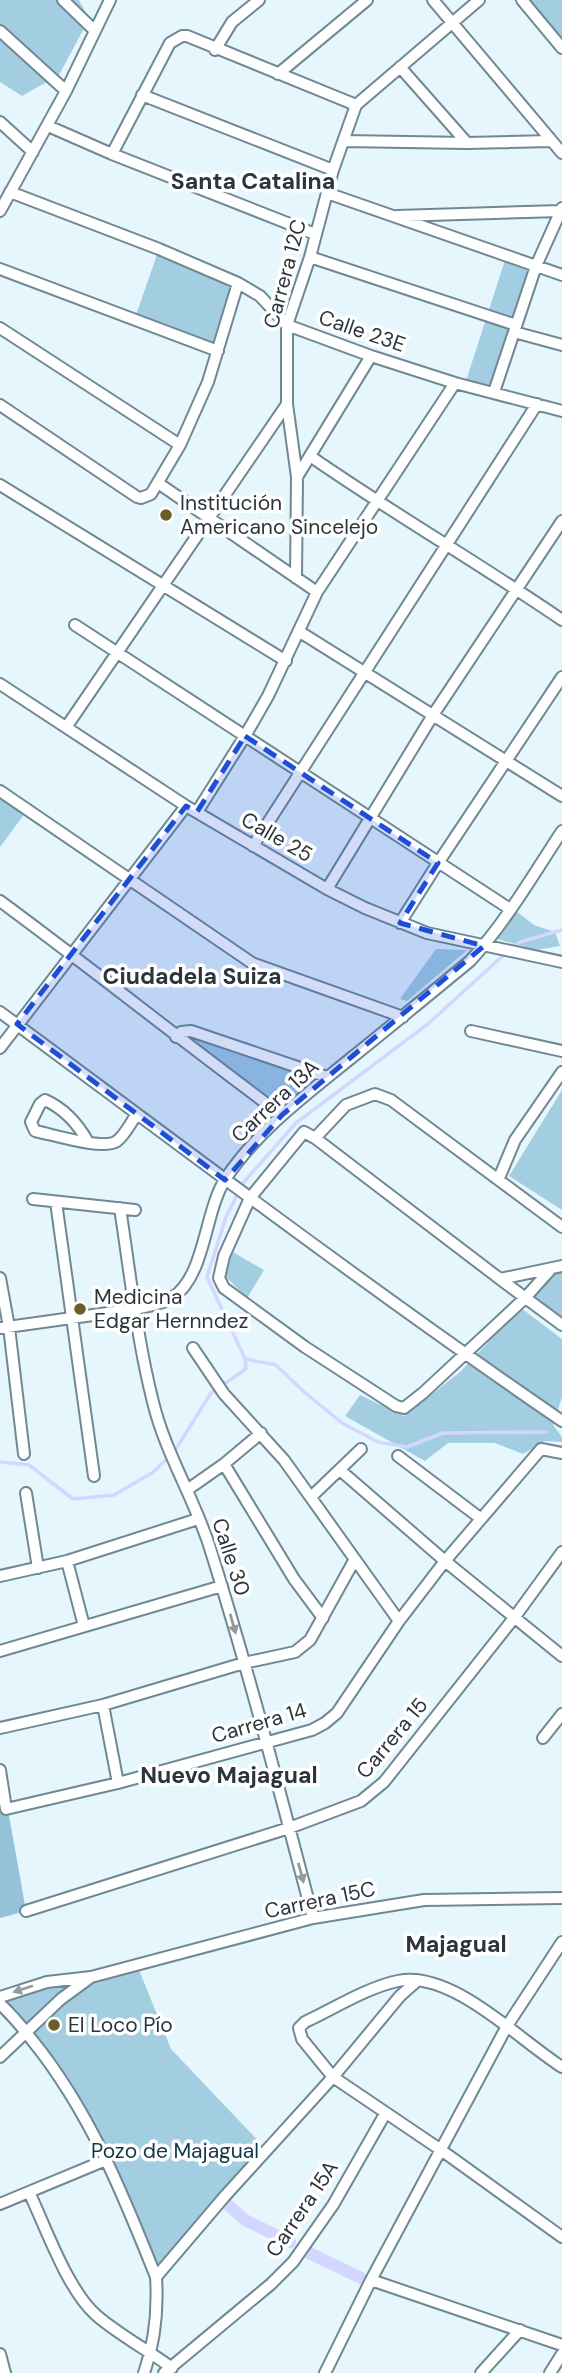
<svg xmlns="http://www.w3.org/2000/svg" width="562" height="2373" font-family="'DM Sans',sans-serif">
<style>
.green{fill:#a3cde1}
.forest{fill:#95c2d7}
.lines{fill:none;stroke-linecap:round;stroke-linejoin:round}
.stream{stroke:#d3d6ff;stroke-width:3.5}
.canal{stroke:#d3d6ff;stroke-width:12}
.minor-casing{stroke:#708894;stroke-width:14}
.minor{stroke:#fff;stroke-width:10}
.oneway{fill:#959a9d}
.marked{fill:#1d4ed8;fill-opacity:0.2;stroke:#1d4ed8;stroke-width:5;stroke-dasharray:14 9;stroke-linejoin:round}
.poi-dot{fill:#695d2a;stroke:#fff;stroke-width:2.5}
.labels{text-anchor:middle;dominant-baseline:central;stroke-width:7;stroke-linejoin:round;paint-order:stroke}
.street-label{font-size:21px;fill:#2b353b;stroke:#fff}
.poi-label{font-size:21px;fill:#2b353b;stroke:#fff;text-anchor:start}
.park-label{font-size:21px;fill:#103848;stroke:#fff}
.neighbourhood-label{font-size:23px;font-weight:bold;fill:#2b353b;stroke:#fff}
</style>
<rect width="100%" height="100%" fill="#e6f6fd"/>
<!-- green -->
<path class="green" d="M0 0H79L89 19 59 75 22 96 0 82Z
M522 0H562V48Z
M159 249 238 283 218 351 136 315Z
M506 257 536 266 494 392 465 384Z
M0 791 28 809 0 847Z
M516 911 534 925 555 932 560 946 536 950 497 939Z
M436 949 467 950 407 1001 400 999Z
M191 1033 327 1077 282 1115 185 1042Z
M562 1090V1210L509 1176Z
M231 1251 264 1270 247 1298 226 1277Z
M562 1266V1325L525 1298Z
M521 1308 562 1339V1397L553 1425 562 1437V1442L545 1441 523 1454 495 1443H448L425 1461 345 1416 360 1395 404 1416 460 1372Z
M137 1965 171 2049 267 2150 153 2280 82 2111 0 1997Z"/>
<!-- forest -->
<path class="forest" d="M0 1765 26 1911 0 1918Z"/>
<g class="lines">
<!-- stream -->
<path class="stream" d="M512 948 520 942 562 930
M245 1359 276 1365 303 1391 342 1423 378 1442 407 1447 443 1433 546 1432
M174 1452 211 1393 246 1369 245 1359 207 1277 226 1217 243 1183 296 1123 429 1023 506 953
M0 1462 29 1465 73 1499 114 1495 152 1473 169 1457"/>
<!-- canal -->
<path class="canal" d="M227 2204 245 2220 290 2242
M307 2252 361 2278"/>
<defs>
<path id="minor" d="M63 0 95 31
M433 0 562 153
M522 0 562 48
M0 31 66 91
M215 50 232 22 259 0
M400 67 467 143
M278 74 367 0
M142 95 333 170
M356 105 479 0
M0 122 33 152
M48 126 112 154 315 234
M345 141 467 143 551 141
M112 154 170 43 182 36H187L356 105
M10 192 159 249 238 283 260 296 287 325 371 356 455 383 562 411
M327 193 562 275
M0 211 66 91 110 0
M397 216 560 211
M310 257 516 325
M0 269 218 351
M0 328 180 445
M514 332 562 345
M494 392 536 266 562 208
M0 405 137 497 141 498 151 494 180 445 208 382 238 283
M310 456C392 513 479 563 562 620
M297 477 371 356
M158 483 317 592
M0 485 286 661
M296 578 297 477 287 404V325L310 257 333 170 356 105
M75 625 510 909
M300 632 562 796
M0 684 186 806 327 889 365 908 427 933 562 962
M67 726 287 404
M0 791 252 963 403 1017
M197 812 245 736 268 696 317 592 455 383
M253 846 537 404
M327 889 433 715 562 521
M0 901C95 971 187 1045 282 1115
M400 923 438 863 562 677
M0 1012C186 1150 371 1290 562 1421
M471 1031 562 1051
M176 1037 181 1032 191 1031 327 1077
M0 1048 186 806
M315 1138 346 1105 375 1094 391 1100 562 1227
M88 1142C78 1124 65 1109 45 1100L40 1104 31 1122 35 1131C51 1134 104 1151 117 1141 125 1135 131 1122 137 1114
M499 1178 515 1140 562 1072
M33 1199 135 1210
M56 1202 94 1476
M120 1208C130 1273 137 1339 153 1402 165 1452 193 1496 209 1545 248 1668 280 1793 313 1918
M551 1269 525 1298 423 1393 404 1408 396 1406 305 1347 224 1288 219 1278 224 1256 250 1198 304 1132 315 1138 500 1279 562 1325
M0 1278 9 1327 24 1454
M500 1279 562 1266
M0 1328 136 1309C148 1306 161 1304 172 1298 206 1276 204 1211 226 1178 258 1130 306 1095 350 1059 390 1027 430 994 470 961 506 922 533 875 562 831
M193 1348 224 1394 284 1460 399 1621
M398 1456 480 1518
M224 1464 294 1579 323 1618
M340 1470 445 1561 562 1656
M187 1490 224 1464 261 1433
M26 1493 38 1568
M311 1497 361 1449
M67 1561 84 1626
M0 1576 67 1561 198 1519
M0 1651 222 1586
M103 1705 118 1783
M0 1728 103 1705 244 1663 295 1652 310 1640 355 1559
M543 1738 562 1714
M0 1770 6 1809 118 1783 312 1730 325 1723 337 1713 399 1621 445 1561 541 1449 562 1453
M26 1911 289 1828 361 1801 384 1782 514 1618 562 1552
M0 1997 47 1982 91 1977 313 1918 424 1900 562 1898
M0 2004C12 2015 22 2027 32 2040 89 2110 123 2194 156 2277 158 2309 155 2342 144 2373
M0 2057 61 1999 91 1977
M562 2067C519 2040 452 1970 398 1981 368 1987 333 2009 305 2022L299 2028 302 2039 333 2077 441 2150 562 2237
M29 2192C46 2228 67 2289 96 2315 119 2335 148 2350 172 2368
M0 2204 106 2160
M156 2277 225 2196 333 2077 400 1996 418 1980
M371 2280 562 2345
M0 2354 5 2373
M164 2373 271 2284 293 2262 333 2205 385 2114
M325 2373 371 2280 507 2026 562 1942
M481 2373 520 2330
M550 2373 562 2354"/>
</defs>
<!-- minor casing -->
<use href="#minor" class="minor-casing"/>
<!-- minor -->
<use href="#minor" class="minor"/>
</g>
<!-- one-way arrows -->
<defs><path id="oneway-solid" d="M-6-.8H1V-3.2L6.5 0L1 3.2V.8H-6Z" transform="scale(1.75)"/></defs>
<g class="oneway">
<use href="#oneway-solid" transform="translate(233 1624) rotate(74)"/>
<use href="#oneway-solid" transform="translate(301 1873) rotate(75)"/>
<use href="#oneway-solid" transform="translate(23 1989) rotate(162)"/>
</g>
<!-- marked area -->
<path class="marked" d="M245 736 438 863 400 923 484 946 282 1115 225 1180 17 1024 186 806 197 812Z"/>
<!-- markers -->
<g class="poi-dot">
<circle cx="166" cy="515" r="7"/>
<circle cx="80" cy="1309" r="7"/>
<circle cx="54" cy="2025" r="7"/>
</g>
<g class="labels">
<!-- street labels -->
<g class="street-label">
<text transform="translate(285 274) rotate(-75)">Carrera 12C</text>
<text transform="translate(362 331) rotate(19)">Calle 23E</text>
<text transform="translate(277 837) rotate(30)">Calle 25</text>
<text transform="translate(275 1101) rotate(-43)">Carrera 13A</text>
<text transform="translate(231 1557) rotate(72)">Calle 30</text>
<text transform="translate(259 1723) rotate(-16)">Carrera 14</text>
<text transform="translate(392 1738) rotate(-50)">Carrera 15</text>
<text transform="translate(320 1900) rotate(-12)">Carrera 15C</text>
<text transform="translate(302 2209) rotate(-56)">Carrera 15A</text>
</g>
<!-- poi labels -->
<g class="poi-label">
<text x="180" y="503">Institución<tspan x="180" dy="24">Americano Sincelejo</tspan></text>
<text x="94" y="1297">Medicina<tspan x="94" dy="24">Edgar Hernndez</tspan></text>
<text x="68" y="2025">El Loco Pío</text>
</g>
<!-- park labels -->
<g class="park-label">
<text x="175" y="2151">Pozo de Majagual</text>
</g>
<!-- neighbourhood labels -->
<g class="neighbourhood-label">
<text x="253" y="181">Santa Catalina</text>
<text x="192" y="976">Ciudadela Suiza</text>
<text x="229" y="1775">Nuevo Majagual</text>
<text x="456" y="1944">Majagual</text>
</g>
</g>
</svg>
